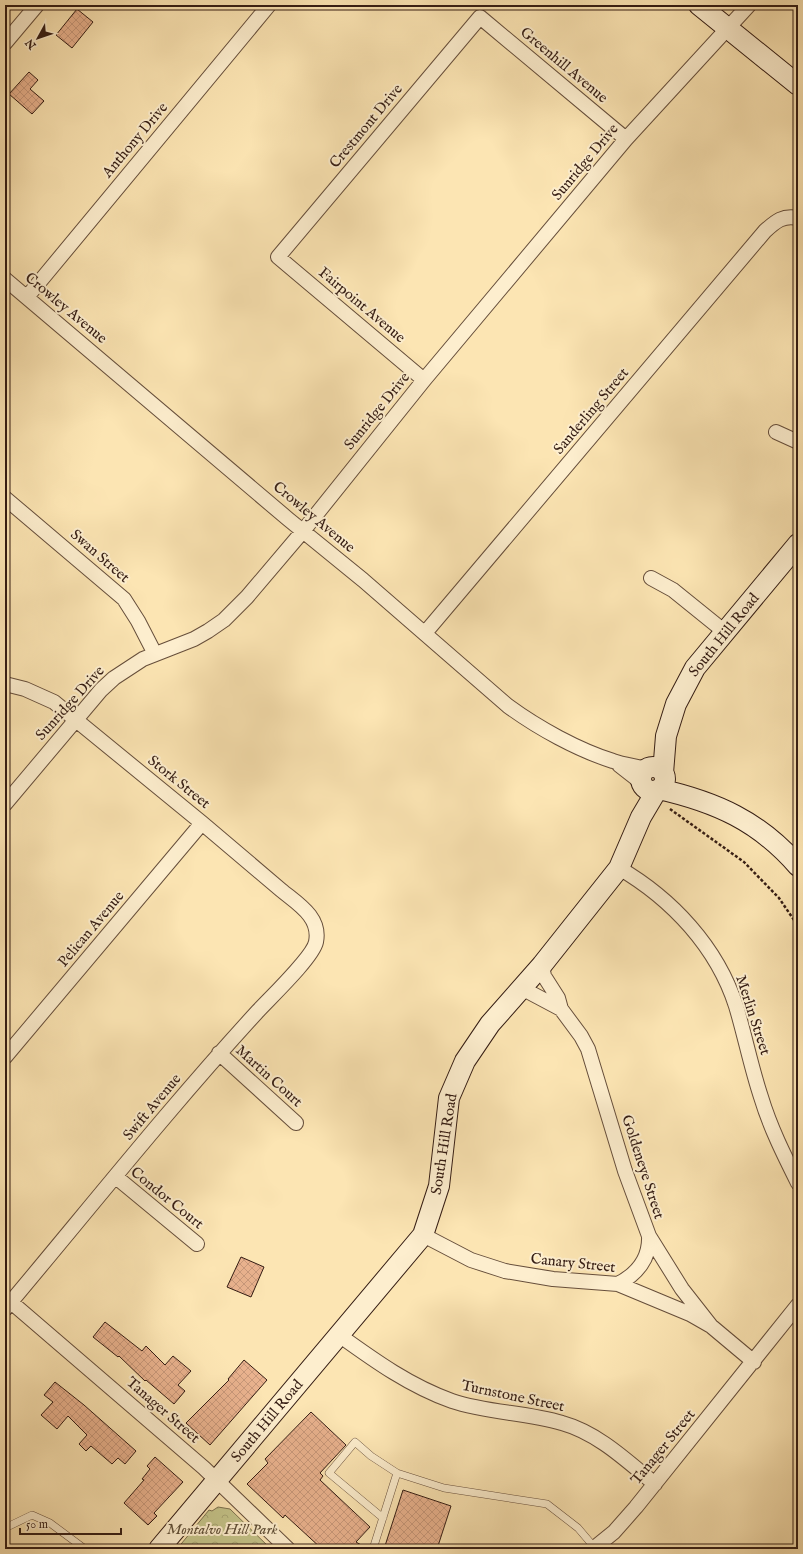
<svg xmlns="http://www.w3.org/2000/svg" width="803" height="1554" font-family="'IM FELL English',serif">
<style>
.park{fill:url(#park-crowns);stroke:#7c704e}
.building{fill:url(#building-cross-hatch);stroke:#341c13}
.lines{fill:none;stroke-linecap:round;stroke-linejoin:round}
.lane-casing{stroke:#664e3b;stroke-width:8}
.street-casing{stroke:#664e3b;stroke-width:16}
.secondary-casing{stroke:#341c13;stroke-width:22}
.path{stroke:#341c13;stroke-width:2.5;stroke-dasharray:3 2;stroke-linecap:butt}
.lane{stroke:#fdeece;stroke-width:7}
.street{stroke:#fdeece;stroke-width:14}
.secondary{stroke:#fdeece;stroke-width:20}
.labels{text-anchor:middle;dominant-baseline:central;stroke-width:4;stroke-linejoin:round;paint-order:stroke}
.street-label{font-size:15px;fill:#341c13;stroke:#fdeece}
.park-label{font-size:15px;font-style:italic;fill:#5f4e36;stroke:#fdeece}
</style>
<defs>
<pattern id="park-crowns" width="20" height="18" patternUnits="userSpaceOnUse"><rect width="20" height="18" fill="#c4c389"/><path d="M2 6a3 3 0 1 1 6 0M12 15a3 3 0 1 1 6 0" fill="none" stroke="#a9a775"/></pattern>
<pattern id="building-cross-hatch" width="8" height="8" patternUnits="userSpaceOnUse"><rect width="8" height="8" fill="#e9b28e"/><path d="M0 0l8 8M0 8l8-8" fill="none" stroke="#c8987a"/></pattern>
</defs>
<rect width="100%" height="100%" fill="#fce5b3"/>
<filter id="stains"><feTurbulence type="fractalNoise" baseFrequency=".005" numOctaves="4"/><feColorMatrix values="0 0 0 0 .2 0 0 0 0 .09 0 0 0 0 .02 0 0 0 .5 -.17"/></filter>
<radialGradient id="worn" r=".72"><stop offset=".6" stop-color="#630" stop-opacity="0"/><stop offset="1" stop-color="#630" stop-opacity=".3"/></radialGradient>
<!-- park -->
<path class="park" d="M218 1507 230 1509 271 1549H177L209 1510 212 1511Z"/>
<!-- building -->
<path class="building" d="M77 9 93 22 72 48 56 35Z
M29 72 38 80 30 89 44 101 32 114 9 94Z
M241 1257 264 1267 251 1297 227 1287Z
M105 1322 142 1351 146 1346 165 1365 173 1356 191 1371 178 1385 185 1391 174 1404 146 1380 145 1381 119 1356 118 1357 93 1337Z
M244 1360 267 1380 210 1445 186 1423 229 1380 228 1379Z
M55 1382 84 1405 136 1451 125 1464 118 1458 112 1464 91 1446 86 1451 79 1444 87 1435 68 1416 57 1429 41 1415 53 1402 44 1395Z
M311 1412 346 1445 320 1473 323 1476 320 1480 370 1527 356 1542 368 1549H322L285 1515 283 1518 247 1484 268 1463 265 1459Z
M155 1457 183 1482 154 1513 157 1516 148 1525 124 1503 144 1480 142 1479 150 1469 147 1466Z
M403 1490 451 1506 437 1549H384Z"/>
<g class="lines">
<defs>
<path id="lane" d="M383 1518 329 1473 355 1442 371 1456 397 1473
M5 1528 32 1515 50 1523 85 1549
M373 1549 397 1473 444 1488 547 1504 578 1528 595 1548"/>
<path id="street" d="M5 43 37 5
M5 279 288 519 363 580 508 706C538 728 578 750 613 761 624 765 636 766 646 769
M27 297 269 5
M424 380 278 257 480 17 626 139
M776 432 798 442
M5 498 124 599 138 621 155 654
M651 578 673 590 725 632
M425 633 765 231C776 221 783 215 798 218
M5 684 25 689 54 702 202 823 281 890C298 904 321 917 316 942 313 957 271 997 258 1011 170 1107 89 1209 5 1309
M619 765 642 783
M5 804 101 690 114 678 143 659 194 639 208 631 224 620 247 597 303 531 424 380 626 139 749 5
M619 868C672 899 717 947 736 1006 745 1036 751 1067 761 1097 770 1127 784 1155 798 1183
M542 965 544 976 558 998 561 1009 581 1036 588 1049 625 1171 649 1236 682 1289 711 1326
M520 990 529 992 561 1009
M219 1053 296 1123
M5 1057 202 823
M116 1177 197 1244
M423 1235 471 1260 505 1271 553 1279 618 1284 690 1314 711 1326 754 1362
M618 1284C637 1274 650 1258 649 1236
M11 1302 204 1468 288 1549
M339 1335C375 1361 410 1386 452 1401 487 1413 526 1412 562 1423 598 1433 627 1461 655 1484
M593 1549 614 1532 636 1507 798 1305"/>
<path id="secondary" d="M699 5 798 85
M641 779a12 12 0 1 1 24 0a12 12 0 1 1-24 0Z
M663 773 666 736 676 704 695 668 798 544
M659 789C716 802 759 821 798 866
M159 1549 423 1235 439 1186 449 1098 465 1061 490 1024 542 965 619 868 641 817 657 790"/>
</defs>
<!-- lane casing -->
<use href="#lane" class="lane-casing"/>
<!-- street casing -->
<use href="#street" class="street-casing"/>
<!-- secondary casing -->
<use href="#secondary" class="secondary-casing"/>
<!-- path -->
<path class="path" d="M670 809 744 862 779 898 798 926"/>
<!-- lane -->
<use href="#lane" class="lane"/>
<!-- street -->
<use href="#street" class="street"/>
<!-- secondary -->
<use href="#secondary" class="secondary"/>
</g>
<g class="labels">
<!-- street labels -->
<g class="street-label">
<text transform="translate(564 65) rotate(40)">Greenhill Avenue</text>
<text transform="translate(366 126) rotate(-50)">Crestmont Drive</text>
<text transform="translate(135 140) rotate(-50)">Anthony Drive</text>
<text transform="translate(585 162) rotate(-50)">Sunridge Drive</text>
<text transform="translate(362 305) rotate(40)">Fairpoint Avenue</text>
<text transform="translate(66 308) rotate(40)">Crowley Avenue</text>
<text transform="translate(377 411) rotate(-51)">Sunridge Drive</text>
<text transform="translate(591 411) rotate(-50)">Sanderling Street</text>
<text transform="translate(314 517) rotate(40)">Crowley Avenue</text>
<text transform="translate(100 556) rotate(41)">Swan Street</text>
<text transform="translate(724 635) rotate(-51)">South Hill Road</text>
<text transform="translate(70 703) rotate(-48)">Sunridge Drive</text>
<text transform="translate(179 782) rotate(39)">Stork Street</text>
<text transform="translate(91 929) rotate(-50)">Pelican Avenue</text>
<text transform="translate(753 1015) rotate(72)">Merlin Street</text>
<text transform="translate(269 1076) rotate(42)">Martin Court</text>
<text transform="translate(152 1107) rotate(-50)">Swift Avenue</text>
<text transform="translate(444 1144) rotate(-81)">South Hill Road</text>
<text transform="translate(643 1167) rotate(72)">Goldeneye Street</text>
<text transform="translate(167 1198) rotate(39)">Condor Court</text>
<text transform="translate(573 1263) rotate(6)">Canary Street</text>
<text transform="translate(513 1396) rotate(12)">Turnstone Street</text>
<text transform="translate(163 1410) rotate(41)">Tanager Street</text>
<text transform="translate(267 1421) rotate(-50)">South Hill Road</text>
<text transform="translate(663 1447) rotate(-51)">Tanager Street</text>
</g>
<!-- park labels -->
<g class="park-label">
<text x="222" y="1529">Montalvo Hill Park</text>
</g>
</g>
<!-- margin -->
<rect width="803" height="1554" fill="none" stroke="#fce5b3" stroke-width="20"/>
<rect x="6" y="6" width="791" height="1542" fill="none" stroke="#341c13" stroke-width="2"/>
<rect x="10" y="10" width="783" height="1534" fill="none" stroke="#341c13"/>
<!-- north arrow -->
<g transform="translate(38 38) rotate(230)" stroke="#fdeece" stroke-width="3" paint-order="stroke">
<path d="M0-3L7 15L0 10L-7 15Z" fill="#341c13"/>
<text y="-6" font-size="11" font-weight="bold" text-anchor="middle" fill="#341c13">N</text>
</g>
<!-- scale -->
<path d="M20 1528v6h101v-6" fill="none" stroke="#341c13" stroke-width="2"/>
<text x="26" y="1528" font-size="12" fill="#341c13" stroke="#fdeece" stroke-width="3" paint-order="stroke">50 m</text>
<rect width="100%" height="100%" filter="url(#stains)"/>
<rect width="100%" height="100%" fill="url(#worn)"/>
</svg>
